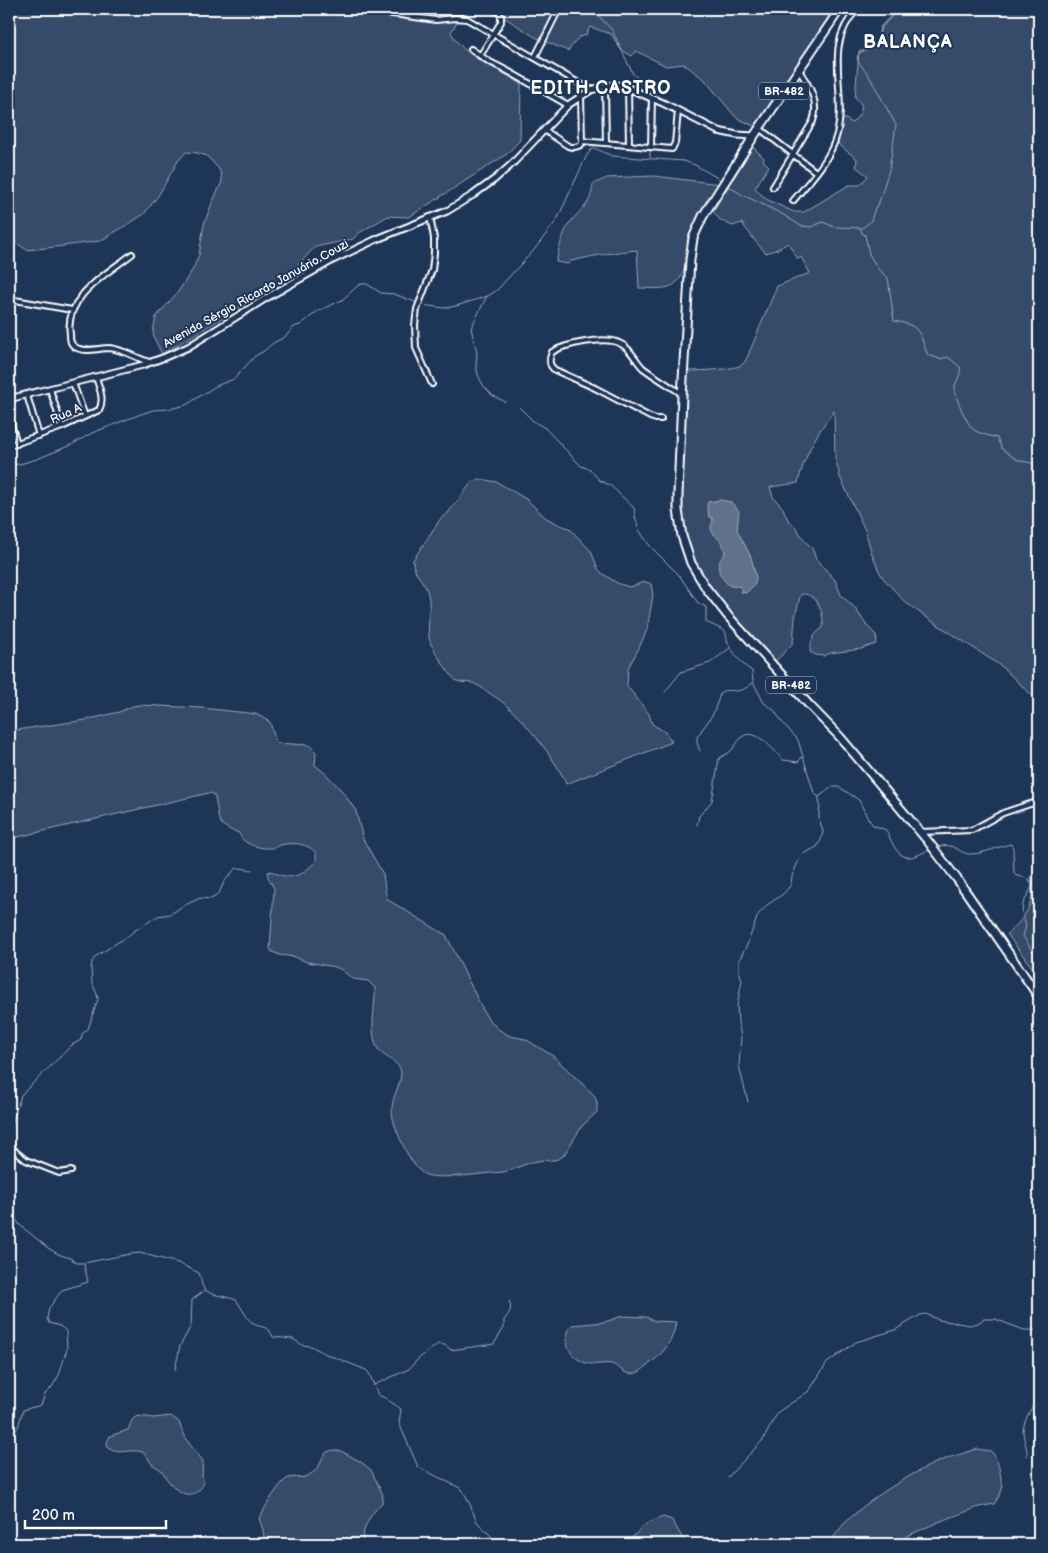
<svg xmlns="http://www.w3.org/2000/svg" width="1048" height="1553" font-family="'Balsamiq Sans',sans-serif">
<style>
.green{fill:#364b69;stroke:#9aa5b4}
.water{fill:#617289;stroke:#a0aab8}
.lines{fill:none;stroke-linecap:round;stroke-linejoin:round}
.stream{stroke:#a0aab8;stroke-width:1}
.minor-casing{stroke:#fff;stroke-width:8}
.tertiary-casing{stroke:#fff;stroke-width:9}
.trunk-casing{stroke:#fff;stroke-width:11}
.minor{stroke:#1d3557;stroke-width:4}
.tertiary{stroke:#1d3557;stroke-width:5}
.trunk{stroke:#1d3557;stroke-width:7}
.labels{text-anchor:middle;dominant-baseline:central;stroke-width:4;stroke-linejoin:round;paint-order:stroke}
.shield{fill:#1d3557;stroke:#bbc2cd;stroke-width:1}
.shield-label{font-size:11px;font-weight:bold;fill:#fff}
.street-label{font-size:12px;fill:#fff;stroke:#1d3557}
.district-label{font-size:18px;font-weight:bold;letter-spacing:1px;fill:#fff;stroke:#1d3557}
</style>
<rect width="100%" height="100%" fill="#1d3557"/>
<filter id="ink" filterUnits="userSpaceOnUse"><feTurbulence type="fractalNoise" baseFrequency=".02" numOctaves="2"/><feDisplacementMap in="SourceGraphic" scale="10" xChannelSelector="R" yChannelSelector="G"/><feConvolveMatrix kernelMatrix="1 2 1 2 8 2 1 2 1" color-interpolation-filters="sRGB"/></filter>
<g filter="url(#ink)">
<!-- green -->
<path class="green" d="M9 9H465L451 32C463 58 499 68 521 84L520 140 507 154 409 217 388 216 359 233 353 239 315 247 282 282 162 354 154 338 153 331 156 317 178 292 193 269 199 255 204 224 212 203 221 184 222 180 221 173 218 168 207 156 198 153 186 152 178 161 158 196 144 214 135 220 100 241 63 246 27 250 9 238Z
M491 9H835L786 80 756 127 739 119 733 114 705 80 684 64 666 66 636 51 632 56 621 50 611 34 590 27 586 35 579 37 568 51 535 37Z
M897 9H1039V702L1001 666 926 617 905 602 883 578 878 569 872 554 865 530 840 477 835 457 834 411C817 432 804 456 798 483L770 487 773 497 783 508 788 520 795 526 805 541 812 548 816 559 835 580 841 595 855 608 867 626 875 634 877 640 876 644 861 649 831 653 824 656 816 655 810 652C811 640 813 634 823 628 824 614 819 594 802 594L800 596 795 618 793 643 774 663 714 594C694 567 684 539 681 506L686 371C698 371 735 370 743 364 746 361 747 357 749 353L777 286 810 273 801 257 798 259 788 243 778 249 766 253 755 241 742 223 732 226 720 220 713 211 753 147 764 158 763 161 769 166 755 188 766 199 772 202 794 212H804L849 185H860L868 176 856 167 857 159 838 144 842 119H846L852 123C856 119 864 110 861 104 859 101 857 100 855 97L859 51H864L877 45 880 27Z
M654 176 720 184C708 204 693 220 688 244 684 258 688 272 676 283 668 291 649 288 639 288L637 250C614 252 593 256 571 261L568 264 556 262C559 249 562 235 569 224 581 207 590 209 593 184L607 178Z
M480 479 497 482 526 499 546 518 560 525 569 528 591 551 598 569 603 574 617 583 629 587C637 586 643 579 651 584L653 595 647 630 639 648 628 668 627 686 649 714 652 724 665 732 672 742 566 784C558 761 518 712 497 698 490 694 483 688 475 684 469 681 463 684 457 681 451 678 434 650 431 644 425 632 432 609 428 594 426 582 412 574 413 560L441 518 448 513 472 482Z
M139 705 202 708 248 713 256 714 270 722 276 743 309 745 316 752 315 765 325 773 342 791 356 811 363 839 383 874 386 895 388 900 446 935 486 1016 498 1029 510 1036 525 1039 553 1056 594 1095 597 1102V1112L582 1126 564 1155C556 1163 547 1159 537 1161 525 1163 515 1170 503 1172 486 1173 441 1180 426 1175 417 1172 407 1154 403 1145 398 1134 392 1121 392 1109 392 1096 401 1086 401 1072 401 1062 382 1057 378 1049 368 1031 376 1007 375 988L368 981 353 979 342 970 335 967 307 962 295 957 280 955 272 952 270 948 274 890C273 883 266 878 268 872L271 871C291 881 301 877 316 861V853C308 843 293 842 280 845 279 846 274 848 273 848 261 849 242 845 239 833 214 825 220 820 215 797L213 794 209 793 9 839V731L86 720 119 712 133 706Z
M1039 868V953L1037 955 1039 957V977L1007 934C1020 923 1031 910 1032 893 1032 887 1030 882 1031 876Z
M622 1316 646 1317 655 1321 676 1322C673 1342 663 1354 647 1366 642 1370 638 1374 631 1374 622 1373 619 1366 611 1364 607 1363 603 1364 599 1364 585 1366 570 1358 567 1343 566 1336 568 1330 572 1325L605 1322Z
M137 1416 154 1418 171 1416 179 1422 181 1428 188 1442 203 1461 202 1475 204 1483C195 1500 181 1496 170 1483 166 1479 165 1474 161 1470 158 1467 155 1467 152 1464 148 1460 148 1455 142 1452 131 1448 119 1456 108 1448L107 1442 110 1436 128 1430 132 1420Z
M977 1449C981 1450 987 1450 990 1451 999 1455 1000 1477 1003 1486L1000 1495 994 1504 979 1507 941 1521 907 1536 893 1544H826L829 1543C834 1537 838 1531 843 1525 867 1500 909 1474 940 1461 952 1456 965 1453 977 1449Z
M334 1450 341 1451 361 1462 371 1470 383 1495 382 1503C373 1511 359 1531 364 1544H265L263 1530 259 1518C265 1508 275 1490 283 1482 290 1474 297 1479 305 1477 308 1476 312 1473 315 1471 324 1463 319 1452 334 1450Z
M663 1517 672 1520 686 1544H625L646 1524Z"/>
<!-- water -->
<path class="water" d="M720 500 731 502 739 511 737 530 751 557 756 577 755 584 746 593 741 592 742 590 739 586C736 586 733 587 731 586 728 586 726 582 724 580 717 571 716 563 725 554 724 550 724 545 721 542 716 534 707 533 713 521L712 518 709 517 707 504 708 502Z"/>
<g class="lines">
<!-- stream -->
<path class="stream" d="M592 9 612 30 633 74 647 86 648 94
M648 99 649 140
M650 149V157
M726 184 741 194 782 214 801 226 811 227 823 222 834 227 862 228 871 221 875 208 879 202 889 170 896 125 868 74 859 63 857 58 859 53 871 47 878 37 881 28 893 15 901 9
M861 229 862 233 865 235 869 254 878 269 888 278 894 321C899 322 905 323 910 325 923 331 922 344 928 355L940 359 948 357 960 367C962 376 954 382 955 390 956 400 967 424 974 430 980 434 990 436 997 438L1002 449 1016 459 1022 461 1031 463 1039 468
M487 296 471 328 477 353 476 364 478 375 483 385 492 395 505 402
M421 305 445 308 456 306 488 296 497 290 534 250 557 220 587 155 591 150 594 148 612 156 684 161 695 165 721 180
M519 407 533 421 545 428 581 466 590 469 599 480 611 486 634 508 635 516 639 530 650 546 679 575 698 603 706 607V622L725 631C727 636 727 643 730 647 736 656 742 665 752 671L753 682 764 703 774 710 782 722 798 740 814 793 819 797
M9 465 20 464 37 459 71 445 92 433 141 414 153 410 169 409 186 405 216 386 234 379 255 356 264 351 273 343 285 337 294 327 300 325 318 311 342 300 360 284H367L381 293 394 294 415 302
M665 692 681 672 710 663 730 648
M700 751 697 743V737L713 714 721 692C727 689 731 691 738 691 744 690 749 686 753 683
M819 797 832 787H839L859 800 867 817 873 825 886 830C891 839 896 858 910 857 916 857 923 852 930 850
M697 825 699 816 712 801 719 759C723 755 728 754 732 750 735 746 738 741 742 737 756 726 775 752 783 760L798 762 802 757
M938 847C955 841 959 855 972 854 985 853 998 847 1011 844L1013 848 1014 874C1019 878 1024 876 1029 880 1034 882 1035 884 1039 886
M1033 885 1023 904 1022 913 1026 926 1023 936 1039 962
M1039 892 1037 899 1039 903
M748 1102 739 1066 741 1038 738 1021 737 1006 742 980 739 971V960L747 945 758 915 767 905 783 894 791 885 792 876 801 855 817 847 821 840 823 832 819 818V811L820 807 819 798
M9 1134 21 1095 72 1045 81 1040 82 1034 88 1029 98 999 97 994 92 983 91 969 92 962 96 956 128 936 134 931 158 916 170 914 177 910 181 907 200 898 210 899 215 897 219 893 224 882 235 869 239 868 252 870
M9 1203 18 1223 21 1226 48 1248 58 1254 70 1258 77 1263H84L130 1254 140 1253 178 1263 199 1273C201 1277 201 1285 204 1289 210 1296 228 1296 236 1300 242 1307 246 1319 254 1324 264 1329 268 1325 273 1337L293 1339 302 1345 311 1346 326 1354 366 1370 369 1373 378 1395 385 1398 401 1409 399 1423 418 1467 462 1489 469 1502 477 1522 497 1542 505 1544
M175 1370 180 1346 191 1326 192 1300 204 1291
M374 1385 409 1369 417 1360 438 1344 445 1345 451 1350 494 1344 504 1328V1320C509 1314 513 1309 509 1301
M14 1433 18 1427 23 1410 41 1405 45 1394 52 1387 59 1375 67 1349 66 1331 60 1326 49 1323 47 1319 49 1308 62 1290 88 1282 84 1264
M1027 1456C1028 1447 1023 1440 1023 1431 1024 1417 1035 1405 1039 1393
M728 1477 763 1440 778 1412 809 1391 827 1363 856 1342 895 1330 920 1315 926 1314 939 1320 970 1325 978 1323 984 1319H995L1024 1330H1039"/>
<defs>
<path id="minor" d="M357 9 436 20 455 18 467 19 591 90
M471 49 488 61 504 69 568 105
M480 56 501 22V16L496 9
M535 57 556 15
M605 86 606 143
M628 88 629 144
M581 96 582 141
M759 128 816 172
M544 130 568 146C573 148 576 147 581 145L582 141
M582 141 672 149 675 143 678 111
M651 147 652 98
M773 187 813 121C820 102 809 85 798 69
M793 201C810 180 830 161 837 134 848 89 821 45 858 9
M430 217 434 238V253L432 270 417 309 415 325 416 348 432 384
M132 254C107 274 64 296 70 334 70 339 70 344 75 347 84 353 99 348 109 348 123 349 136 358 149 362
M9 299 72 310
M73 383 85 416
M50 389 62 427
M27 395 39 436
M9 417 17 444
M661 419H656L650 417 595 388 555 370C548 365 549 359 552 352 565 344 605 336 619 343 630 347 635 360 643 368 655 377 669 385 682 394
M9 446 62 427 99 410C105 399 99 388 96 377
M920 832 972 830 1003 813 1030 804 1039 802
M9 1144 16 1152 26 1160 59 1173 71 1171"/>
<path id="tertiary" d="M9 399 143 365 165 357 188 347 268 297 333 260 377 239 447 211 473 195 495 179 512 164 568 105 591 90 605 86 617 85 628 88 663 103 718 131 737 135 754 136"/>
<path id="trunk" d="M840 9 754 136 703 216 693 238 690 260 682 396 678 495V510L682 536 691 563 706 588 728 616 810 706 840 737 927 840 957 879 1039 997"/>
</defs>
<!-- minor casing -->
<use href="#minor" class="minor-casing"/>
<!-- tertiary casing -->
<use href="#tertiary" class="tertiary-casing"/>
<!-- trunk casing -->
<use href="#trunk" class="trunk-casing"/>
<!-- minor -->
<use href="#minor" class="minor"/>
<!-- tertiary -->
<use href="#tertiary" class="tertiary"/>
<!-- trunk -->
<use href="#trunk" class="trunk"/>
</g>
</g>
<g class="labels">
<!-- shield labels -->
<g class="shield">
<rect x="759" y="82.5" width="50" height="17" rx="4"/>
<rect x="766" y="676.5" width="50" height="17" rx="4"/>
</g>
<g class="shield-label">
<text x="784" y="91">BR-482</text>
<text x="791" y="685">BR-482</text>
</g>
<!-- street labels -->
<g class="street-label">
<text transform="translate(256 294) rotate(-29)">Avenida Sérgio Ricardo Januário Couzi</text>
<text transform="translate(66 414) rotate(-24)">Rua A</text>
</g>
<!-- district labels -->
<g class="district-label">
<text x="908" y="42">BALANÇA</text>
<text x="601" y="88">EDITH CASTRO</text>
</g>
</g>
<!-- margin -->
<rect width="1048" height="1553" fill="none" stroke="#1d3557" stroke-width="30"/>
<rect x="15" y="15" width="1018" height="1523" fill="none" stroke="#fff" stroke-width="2" filter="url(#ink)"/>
<!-- scale -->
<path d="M25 1520v8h141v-8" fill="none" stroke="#ffffff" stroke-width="2.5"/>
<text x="32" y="1520" font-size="15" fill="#ffffff" stroke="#1d3557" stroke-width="4" paint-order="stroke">200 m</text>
</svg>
